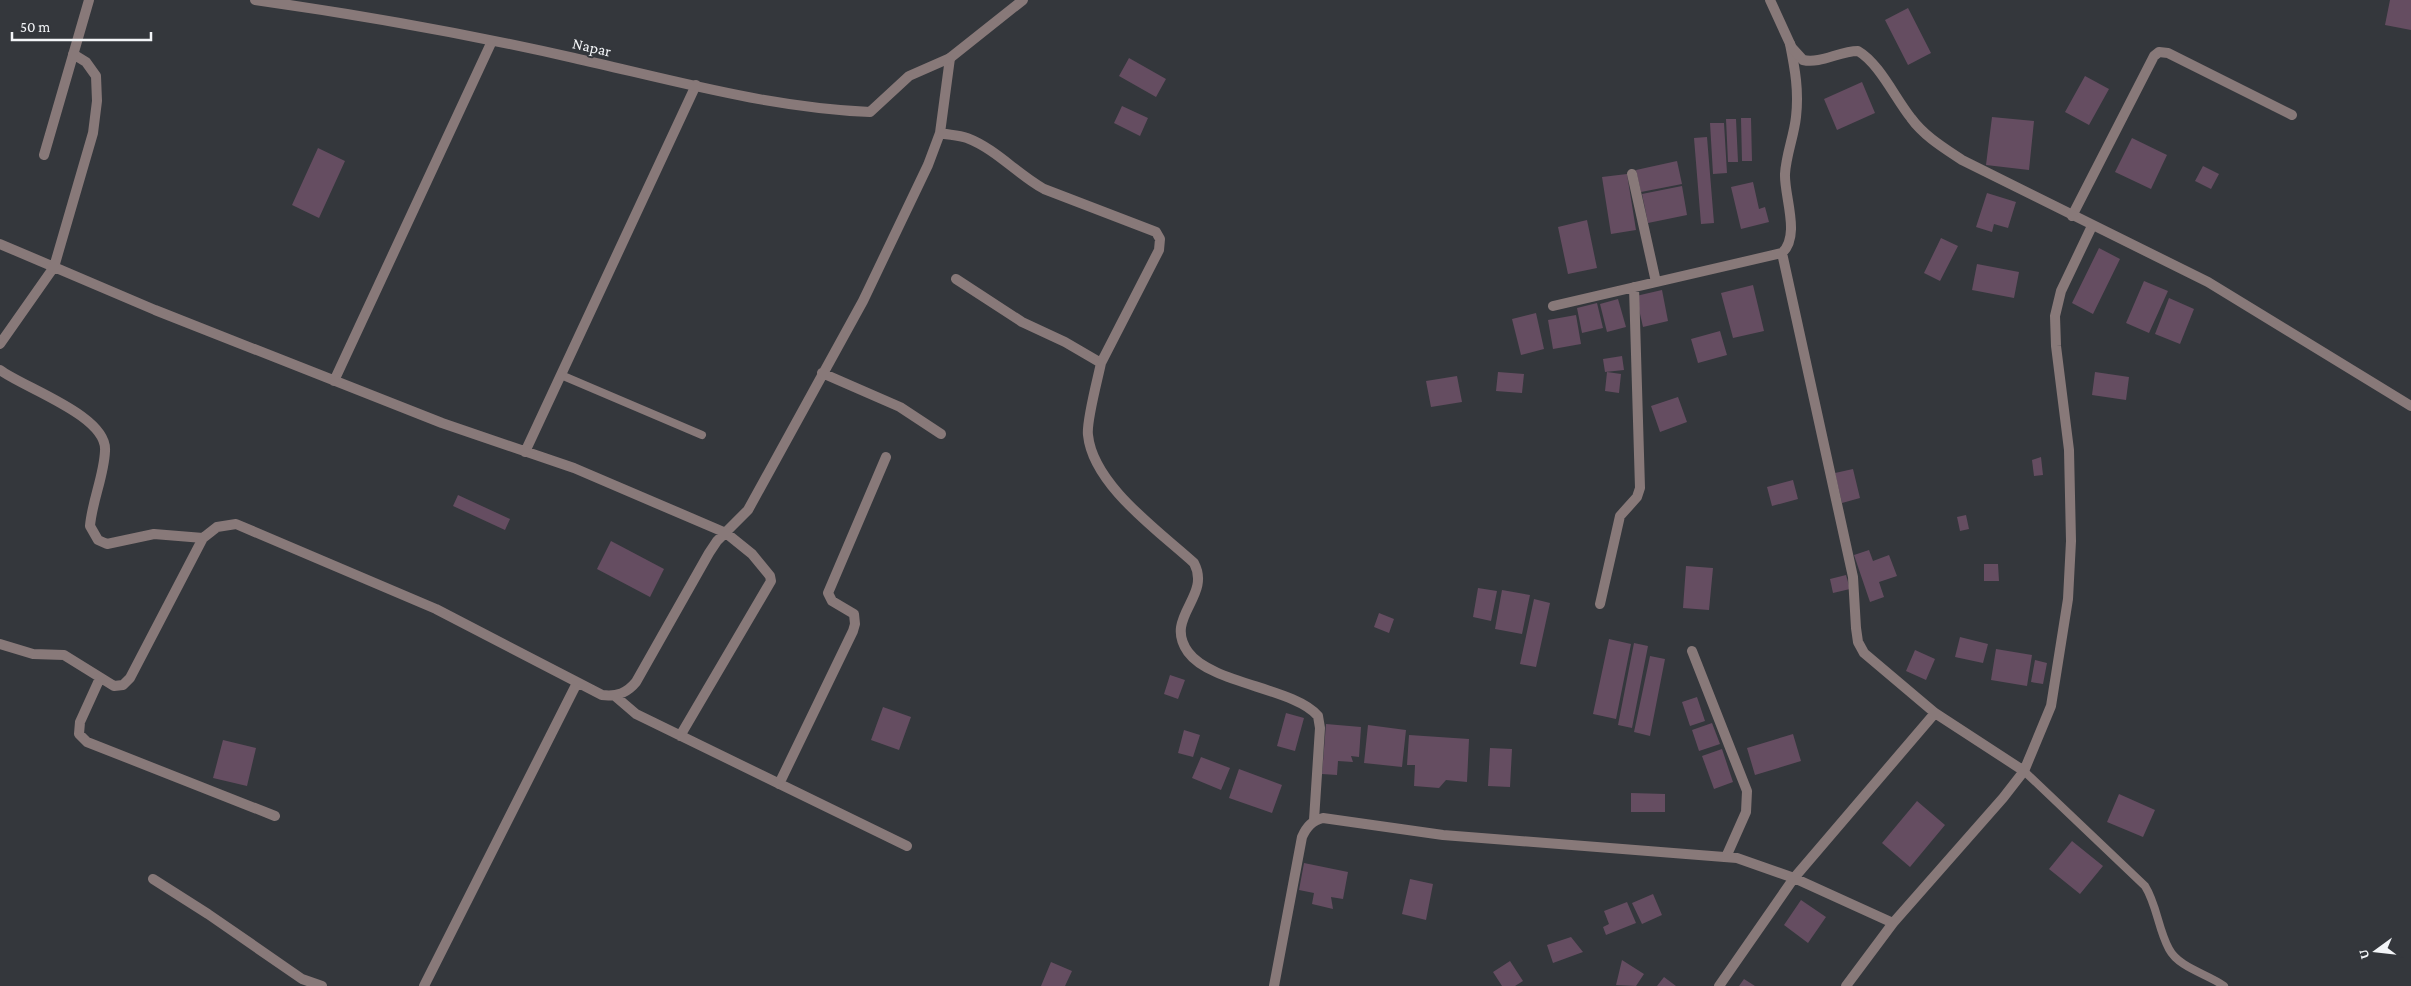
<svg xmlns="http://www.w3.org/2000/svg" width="2411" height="986" font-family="'Crimson Pro',serif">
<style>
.building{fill:#654d61}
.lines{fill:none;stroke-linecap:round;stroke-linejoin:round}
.service{stroke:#887979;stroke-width:8}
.minor{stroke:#887979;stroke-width:10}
.tertiary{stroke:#887979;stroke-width:10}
.labels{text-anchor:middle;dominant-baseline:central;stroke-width:4;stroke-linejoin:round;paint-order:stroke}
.street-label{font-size:16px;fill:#f3f5f8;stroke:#34373c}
</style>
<rect width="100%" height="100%" fill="#34373c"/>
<!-- building -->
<path class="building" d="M2390 0H2411V30L2385 25Z
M1908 8 1931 53 1908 65 1885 20Z
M1129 58 1166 79 1156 97 1119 76Z
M2085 76 2109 89 2089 125 2065 112Z
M1862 82 1875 113 1837 130 1824 99Z
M1122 106 1148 118 1140 136 1114 123Z
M1992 117 2034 121 2029 170 1986 165Z
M1741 118H1751L1752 161H1742Z
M1726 119H1736L1738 162H1728Z
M1710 123H1724L1727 173 1713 174Z
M1707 137 1714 223 1701 224 1694 138Z
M2132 138 2167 155 2151 189 2115 172Z
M318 148 345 161 319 218 292 205Z
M1677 161 1682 184 1641 192 1636 170Z
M2203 166 2219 174 2211 189 2195 181Z
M1627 174 1636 230 1611 234 1602 177Z
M1753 182 1759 209 1765 207 1769 222 1741 229 1731 187Z
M1682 186 1687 215 1648 223 1642 194Z
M1987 193 2016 202 2008 228 1994 224 1992 232 1976 227Z
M1587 220 1597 268 1568 274 1558 227Z
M1941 238 1958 246 1940 281 1924 273Z
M2099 248 2120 259 2093 314 2072 303Z
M1977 264 2019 272 2014 298 1972 290Z
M2144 281 2168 291 2149 333 2126 323Z
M1753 285 1764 331 1733 338 1721 293Z
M1662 290 1668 321 1643 327 1636 296Z
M2169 298 2194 309 2180 344 2155 334Z
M1618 299 1626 327 1607 332 1600 304Z
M1597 303 1603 328 1582 333 1577 308Z
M1536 313 1544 349 1521 355 1512 319Z
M1576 315 1581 344 1553 349 1548 320Z
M1720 331 1727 355 1698 363 1691 339Z
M1622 356 1624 370 1605 372 1603 359Z
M1498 372 1524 374 1522 393 1496 391Z
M1607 372 1621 374 1619 393 1605 391Z
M2095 372 2129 377 2126 400 2092 395Z
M1457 376 1462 402 1431 407 1426 381Z
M1678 397 1687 422 1660 432 1651 406Z
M2041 457 2043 475 2034 476 2032 460Z
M1853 469 1860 498 1842 503 1835 473Z
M1793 480 1798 499 1772 506 1767 487Z
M458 495 510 519 505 530 453 506Z
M1966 515 1969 529 1960 531 1957 517Z
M611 541 664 569 650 597 597 569Z
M1869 550 1873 561 1889 555 1897 576 1879 582 1884 597 1870 602 1854 555Z
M1984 564H1998L1999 581H1984Z
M1686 566 1713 568 1709 610 1683 608Z
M1846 575 1850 589 1833 593 1830 579Z
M1478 588 1497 591 1491 621 1473 617Z
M1502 590 1530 595 1522 634 1495 629Z
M1534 599 1550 603 1536 667 1520 664Z
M1379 613 1394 619 1389 633 1374 627Z
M1960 637 1988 644 1983 663 1955 657Z
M1609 639 1631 644 1616 719 1593 714Z
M1634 643 1648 646 1632 728 1618 725Z
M1996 649 2032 655 2027 686 1991 680Z
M1915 650 1935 659 1926 680 1906 671Z
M1650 656 1665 659 1650 736 1634 732Z
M2035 660 2047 663 2043 684 2031 682Z
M1170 675 1185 680 1178 699 1164 694Z
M1697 697 1705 721 1690 726 1682 702Z
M883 707 911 717 899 750 871 740Z
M1286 713 1304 718 1295 751 1277 746Z
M1712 723 1720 744 1699 751 1692 730Z
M1326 724 1361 727 1359 757 1351 756 1353 762 1338 761 1337 775 1322 774Z
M1368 725 1406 730 1402 767 1364 763Z
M1184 730 1200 735 1193 757 1178 753Z
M1793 734 1801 761 1755 775 1747 748Z
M1409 735 1469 739 1467 782 1446 780 1439 788 1414 786 1415 765H1407Z
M223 740 256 748 247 786 213 778Z
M1490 748 1512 749 1510 787 1488 786Z
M1722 749 1733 782 1714 789 1702 756Z
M1201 757 1230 768 1221 790 1192 778Z
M1239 769 1282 785 1272 813 1229 798Z
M1631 793 1665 794V812H1631Z
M2119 794 2155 810 2143 837 2107 822Z
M1917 801 1945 825 1910 867 1882 843Z
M2072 841 2103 866 2080 894 2049 869Z
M1304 863 1348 872 1343 899 1331 897 1333 909 1312 904 1314 893 1299 890Z
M1410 879 1433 884 1426 920 1402 914Z
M1653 894 1662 915 1642 924 1632 903Z
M1801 900 1826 917 1808 943 1784 925Z
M1627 902 1636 923 1606 935 1603 927 1609 924 1604 911Z
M1571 937 1583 952 1553 963 1547 945Z
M1622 960 1644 974 1636 986 1616 985Z
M1510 961 1523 981 1515 986H1502L1493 972Z
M1051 962 1072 971 1065 986H1041Z
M1664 977 1676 986H1657Z
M1744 979 1755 986H1739Z"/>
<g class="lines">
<!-- service -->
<path class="service" d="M561 375 702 435
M2024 771 2145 886C2157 905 2158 929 2169 949 2179 968 2208 974 2224 986"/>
<!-- minor -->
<path class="minor" d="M940 133C949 135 958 135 967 138 996 149 1017 174 1044 189L1156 232 1160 239 1159 250 1101 363
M44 155 89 0
M1632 174 1656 282
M2072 216 2154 56 2159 52 2168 53 2292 115
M0 244 155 310 442 423 574 468 726 533 752 554 770 576 771 581 680 736
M1782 253 1853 577 1856 628 1858 642 1864 653 1935 713 2024 771
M956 279 1022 322 1065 342 1101 363C1098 378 1086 422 1088 435 1093 485 1159 531 1194 563 1212 597 1163 617 1188 652 1211 684 1295 688 1318 716L1320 728 1314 820
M1553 306 1782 253C1801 236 1784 196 1785 174 1786 155 1794 136 1796 117 1799 91 1795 69 1790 44
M0 344 54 267 93 133 97 101 96 76 86 62 73 54
M0 370C24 388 108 416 105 451 104 476 92 501 90 526L98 540 107 544 154 534 203 538
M822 373 900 407 941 434
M334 381 492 41
M525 452 696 85
M1600 604 1620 516 1637 497 1640 488 1634 287
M0 644 33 654 64 655 114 686 123 685 130 678 203 538 217 527 236 524 436 609 602 695C617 697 627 693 636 682L709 553 717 541 748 510 863 301 928 165 940 133 950 58
M1692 651 1747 791 1746 812 1726 857
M100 678 80 722 79 734 87 742 275 816
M615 696 636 714 907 846
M779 784 853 631 855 624 854 614 832 601 828 593 886 457
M153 879 208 914 302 979 322 986
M424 986 577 683
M1274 986 1302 837C1307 826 1312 821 1323 818L1443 835 1737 858 1794 878 1893 923
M1719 986 1794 878 1935 713
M1846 986 1893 923 2003 798 2024 771 2051 706 2068 599 2071 541 2069 450 2056 346 2055 316 2061 291 2092 226"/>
<!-- tertiary -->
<path class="tertiary" d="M255 0C362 15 468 34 574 58 672 80 770 108 870 112L909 76 950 58 1023 0
M1770 0 1792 48 1803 60C1821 64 1839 51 1858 51 1879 63 1895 98 1911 118 1924 136 1944 148 1962 160L2208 282 2411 406"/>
</g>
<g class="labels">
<!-- street labels -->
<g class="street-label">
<text transform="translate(592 47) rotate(13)">Napar</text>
</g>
</g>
<!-- north arrow -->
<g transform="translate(2376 951) rotate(255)" stroke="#34373c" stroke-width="4" paint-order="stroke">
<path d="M0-4L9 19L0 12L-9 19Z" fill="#f3f5f8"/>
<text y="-8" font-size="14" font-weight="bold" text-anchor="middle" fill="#f3f5f8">U</text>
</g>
<!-- scale -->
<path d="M12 32v8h139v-8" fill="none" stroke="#f3f5f8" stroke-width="2.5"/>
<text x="20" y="32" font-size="15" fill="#f3f5f8" stroke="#34373c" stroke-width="4" paint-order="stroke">50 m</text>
</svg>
